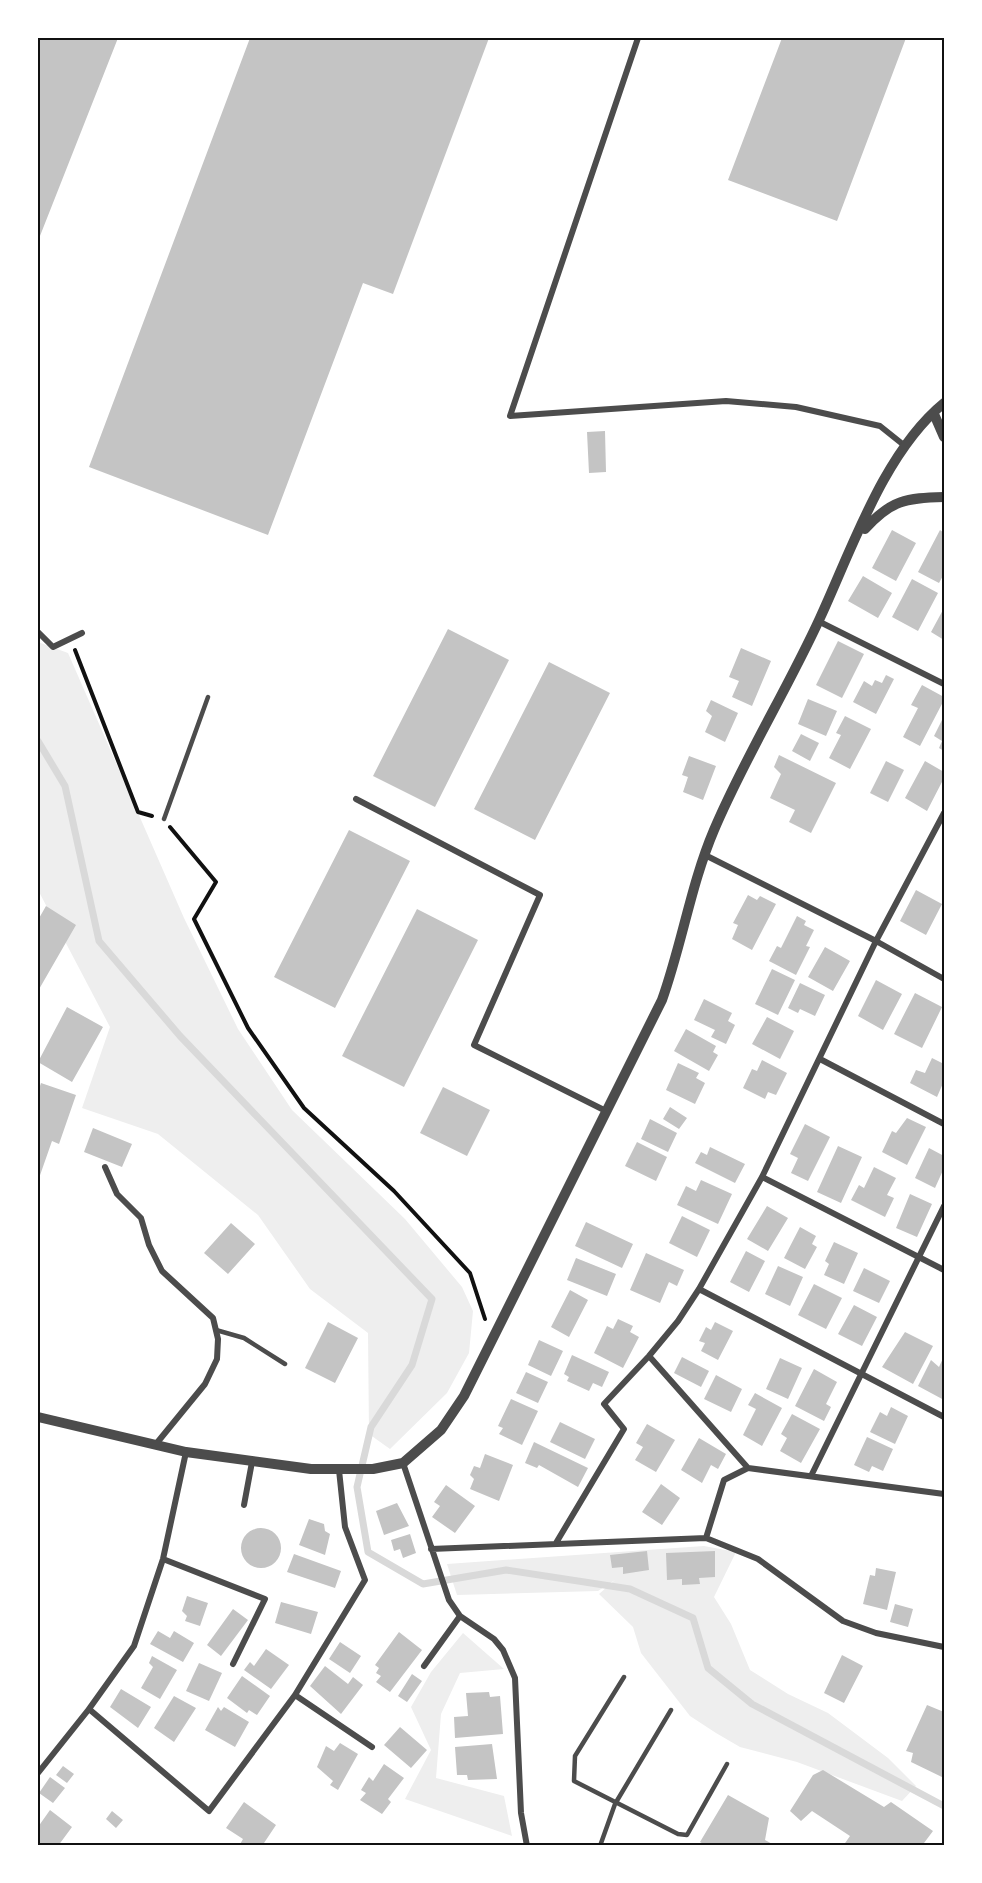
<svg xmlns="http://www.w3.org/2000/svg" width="982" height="1883" font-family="'Nunito Sans',sans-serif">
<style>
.green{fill:#eee}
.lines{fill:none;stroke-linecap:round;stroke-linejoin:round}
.stream{stroke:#d9d9d9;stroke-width:7}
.building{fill:#c4c4c4}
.path{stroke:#111;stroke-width:4}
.service{stroke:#4c4c4c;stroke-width:4.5}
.minor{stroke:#4c4c4c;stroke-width:6}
.tertiary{stroke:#4c4c4c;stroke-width:10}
.neatline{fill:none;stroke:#111;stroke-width:2}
</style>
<rect width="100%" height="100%" fill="#fff"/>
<!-- green -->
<path class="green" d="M38 642 68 653 184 918 238 1029 292 1110 405 1219 462 1287 473 1311 469 1353 447 1393 390 1449 369 1434 368 1333 310 1289 258 1215 158 1134 82 1108 110 1027 38 890Z
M704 1546 736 1552 714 1597 731 1624 750 1670 788 1694 828 1713 888 1758 916 1786 902 1801 797 1762 740 1747 716 1733 690 1716 641 1653 633 1627 599 1594 615 1580 598 1591 457 1595 447 1564Z
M463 1633 504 1669 460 1673 441 1714 436 1778 504 1796 512 1836 405 1799 431 1750 411 1707 431 1672Z"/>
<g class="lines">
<!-- stream -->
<path class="stream" d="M38 741 65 786 99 941 180 1036 432 1299 412 1365 371 1427 357 1487 368 1552 423 1584 506 1570 630 1589 693 1618 708 1668 752 1704 944 1806"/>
</g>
<!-- building -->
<path class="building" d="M38 38H118L38 241Z
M250 38H489L393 294 363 283 268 535 89 467Z
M782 38H906L837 221 728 180Z
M605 431 606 472 589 473 587 432Z
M892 530 916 543 896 581 872 568Z
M940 530 944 533V574L939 583 918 572Z
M863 576 892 593 878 618 848 601Z
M912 579 938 593 918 631 892 617Z
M944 608V640L931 632Z
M448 629 509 660 435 807 373 776Z
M838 641 864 654 842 698 816 685Z
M741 648 771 661 752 706 732 697 739 681 729 677Z
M549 662 610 693 535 840 474 809Z
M886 675 894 679 876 714 853 702 864 681 872 686 875 680 882 683Z
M922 685 944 697V700L920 746 903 737 918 708 911 705Z
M808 699 837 711 826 736 798 724Z
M711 700 738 713 725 742 705 732 712 716 706 711Z
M845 716 871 729 850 769 829 758 841 735 836 733Z
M944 716V751L939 748 942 741 934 736Z
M801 734 819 743 810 761 792 751Z
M779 755 836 783 811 833 789 822 795 810 770 798 781 774 774 767Z
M689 756 716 766 703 800 683 792 688 777 682 775Z
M886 761 904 770 888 802 870 793Z
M925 761 944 772V778L927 811 905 798Z
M349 830 410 861 335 1008 274 977Z
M916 890 942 904 926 935 900 921Z
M748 895 757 900 760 896 776 904 752 950 732 939 738 925 733 923Z
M46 906 76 925 38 991V920Z
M417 909 478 940 404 1087 342 1056Z
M797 916 806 921 804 925 814 930 806 946 810 947 796 975 769 961 777 946 781 948Z
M825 947 850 961 833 991 808 977Z
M772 969 795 980 778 1015 755 1004Z
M876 980 902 994 883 1030 858 1016Z
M800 983 825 995 815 1016 800 1009 798 1013 788 1008Z
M915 993 942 1007 922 1048 894 1034Z
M704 999 732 1013 728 1021 735 1025 726 1044 711 1037 715 1030 694 1020Z
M67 1007 103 1027 72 1082 38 1062Z
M767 1017 794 1031 780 1059 752 1044Z
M686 1029 716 1046 713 1052 718 1055 709 1071 674 1051Z
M932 1058 944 1064V1081L937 1097 910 1083 916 1070 925 1073Z
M762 1060 787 1073 776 1095 768 1092 765 1099 743 1088 752 1069 757 1071Z
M678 1063 699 1073 696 1078 705 1083 695 1104 666 1090Z
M41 1083 76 1095 59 1144 52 1141 38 1181V1092Z
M443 1087 490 1110 467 1156 420 1133Z
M670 1107 687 1118 679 1129 663 1119Z
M907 1118 926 1127 907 1165 882 1152 892 1131 896 1133Z
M650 1119 677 1133 668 1152 641 1139Z
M805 1124 830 1137 808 1181 791 1173 798 1158 790 1154Z
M93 1128 132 1144 122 1167 84 1152Z
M637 1142 667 1157 656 1181 625 1166Z
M838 1146 862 1157 841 1203 817 1192Z
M710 1147 745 1164 735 1183 695 1163 701 1152 707 1155Z
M929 1148 944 1156V1168L935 1188 915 1178Z
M874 1167 896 1178 887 1195 894 1198 885 1217 851 1200 859 1185 864 1188Z
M701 1180 732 1194 718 1224 677 1205 686 1186 696 1191Z
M910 1194 932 1204 917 1237 896 1228Z
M767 1206 788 1218 768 1251 747 1239Z
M682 1216 710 1230 697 1257 669 1243Z
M586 1222 633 1244 622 1268 575 1246Z
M231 1223 255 1244 228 1274 204 1253Z
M800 1227 816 1236 812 1244 817 1247 805 1269 784 1258Z
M834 1242 858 1253 844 1284 824 1275 829 1264 825 1261Z
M746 1251 765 1261 749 1292 730 1282Z
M646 1253 684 1270 677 1286 669 1282 660 1303 630 1290Z
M576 1258 616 1274 607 1296 567 1280Z
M778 1266 803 1277 790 1306 765 1294Z
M864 1268 890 1281 879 1303 853 1291Z
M814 1284 842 1298 826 1329 798 1315Z
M570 1290 588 1300 569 1337 551 1327Z
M854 1305 877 1317 862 1346 838 1334Z
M618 1319 633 1326 630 1332 639 1337 623 1368 594 1353 607 1326 613 1329Z
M328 1322 358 1338 335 1383 305 1368Z
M715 1322 733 1331 718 1360 701 1351 705 1343 699 1341 706 1327 711 1330Z
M905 1332 933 1346 913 1384 882 1367Z
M539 1340 563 1351 551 1376 528 1365Z
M572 1355 609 1372 602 1387 593 1383 589 1391 567 1381 569 1377 564 1374Z
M944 1356V1400L918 1386 931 1360 939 1367Z
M682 1357 709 1371 701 1387 674 1373Z
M780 1358 802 1368 788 1399 766 1389Z
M814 1369 837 1382 826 1404 831 1407 824 1421 795 1406Z
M526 1372 548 1382 538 1403 516 1393Z
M716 1375 742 1389 731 1412 704 1399Z
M755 1393 782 1408 762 1446 743 1435 756 1409 748 1405Z
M511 1399 538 1411 522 1445 499 1434 503 1428 498 1426Z
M891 1407 908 1416 895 1444 870 1432 880 1412 887 1416Z
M792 1414 820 1429 801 1463 780 1451 787 1438 781 1434Z
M560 1422 595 1439 585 1459 550 1442Z
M647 1424 675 1440 656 1472 635 1460 643 1447 636 1443Z
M867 1437 893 1449 883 1471 872 1466 869 1472 854 1465Z
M699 1438 726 1454 718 1469 711 1465 702 1483 681 1470Z
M534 1442 588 1468 578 1487 539 1465 537 1468 525 1463Z
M485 1454 513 1465 499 1501 470 1489 474 1479 470 1475 474 1466 480 1468Z
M661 1484 680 1498 662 1525 642 1512Z
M446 1485 475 1506 455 1533 432 1517 440 1506 434 1502Z
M397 1503 409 1526 384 1535 376 1511Z
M309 1519 324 1524 325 1531 330 1534 325 1555 299 1545Z
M241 1548a20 20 0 1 1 40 0a20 20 0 1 1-40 0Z
M410 1534 416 1553 403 1558 400 1549 394 1551 391 1540Z
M647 1551 649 1570 623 1574V1567L612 1568 610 1555Z
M715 1551V1577L699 1578 700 1584 682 1585V1579L667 1580 666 1553Z
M294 1554 341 1571 335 1588 287 1572Z
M876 1568 896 1572 887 1610 863 1604 870 1575 875 1576Z
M187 1596 208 1603 200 1626 185 1621 187 1616 182 1611Z
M281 1602 318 1612 311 1634 275 1623Z
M895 1604 913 1609 908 1627 890 1622Z
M233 1609 248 1620 221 1656 207 1645Z
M158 1631 170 1638 174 1631 194 1643 183 1662 150 1644Z
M399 1632 422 1650 390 1692 376 1682 381 1676 376 1673 379 1668 375 1665Z
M340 1642 361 1656 350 1673 329 1659Z
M266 1649 289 1665 271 1689 244 1670 250 1662 254 1666Z
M842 1655 863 1666 844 1703 824 1693Z
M152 1656 177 1670 160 1699 141 1688 153 1667 149 1663Z
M199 1663 222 1673 209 1701 186 1691Z
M325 1666 348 1684 353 1677 363 1685 341 1714 310 1686Z
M412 1674 422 1681 407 1702 398 1696Z
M242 1676 270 1696 257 1715 249 1710 247 1713 227 1698Z
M121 1689 151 1707 138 1728 110 1707Z
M489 1692 490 1697 500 1696 503 1734 455 1738 454 1717 468 1716 466 1693Z
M174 1696 196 1708 174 1742 154 1728Z
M927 1705 944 1712V1778L911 1762 913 1753 906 1751Z
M218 1707 221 1711 224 1707 249 1722 235 1747 205 1730Z
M400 1727 427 1750 411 1768 384 1745Z
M340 1743 358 1754 338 1790 330 1785 333 1781 317 1767 326 1746 334 1751Z
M492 1744 497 1779 468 1780 467 1775H457L455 1747Z
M384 1764 404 1778 388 1799 391 1802 382 1814 360 1800 366 1793 361 1790 369 1777 373 1781Z
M63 1766 74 1774 67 1783 56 1775Z
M823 1770 884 1807 891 1802 933 1831 924 1843 928 1846H843L850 1836 812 1811 801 1821 790 1811 813 1775Z
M50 1777 65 1788 53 1803 39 1793Z
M728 1795 769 1818 765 1840 776 1846H707L700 1842Z
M244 1802 276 1825 262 1846H239L243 1839 226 1828Z
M50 1810 72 1827 58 1846H38V1827Z
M112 1811 123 1820 116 1828 106 1819Z"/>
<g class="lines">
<!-- path -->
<path class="path" d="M75 650 138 812 152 816
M170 827 216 882 194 919 248 1028 304 1108 394 1191 470 1273 485 1319"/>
<!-- service -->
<path class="service" d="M164 819 208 697
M216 1330 244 1338 285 1364
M624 1677 575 1756 574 1781 678 1834 687 1835 727 1764
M600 1846 615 1804 671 1710"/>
<!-- minor -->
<path class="minor" d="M638 38 510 416 726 401 796 407 880 426 905 446
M818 621 944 684
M38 632 53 647 82 633
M356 799 540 895 474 1045 606 1111
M705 855 876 941 944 979
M820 1059 944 1124
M105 1167 117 1194 141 1218 149 1245 162 1271 213 1318 218 1339 217 1359 205 1384 156 1444
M762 1177 944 1270
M699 1289 944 1417
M649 1356 748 1468
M403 1463 449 1600 460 1616 494 1639 503 1650 515 1678 521 1813 527 1846
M811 1476 944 1206
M244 1505 252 1462
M706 1538 758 1559 843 1621 876 1633 944 1647
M556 1543 624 1429 604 1404 649 1356 678 1321 699 1289 762 1177 876 941 944 813
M431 1549 706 1538 724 1480 748 1468 944 1494
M163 1559 265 1599 233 1664
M424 1666 460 1616
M295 1695 372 1747
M89 1709 209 1811 295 1695 365 1580 345 1527 339 1470
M38 1773 89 1709 134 1646 163 1559 186 1452"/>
<!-- tertiary -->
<path class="tertiary" d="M934 414 944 437
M865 529C891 500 906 498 944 497
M38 1417 186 1452 311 1469H373L403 1463 441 1430 464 1396 662 1000C682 944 691 884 714 830 745 757 787 690 820 618 852 549 884 452 944 403"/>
</g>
<!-- border -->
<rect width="982" height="1883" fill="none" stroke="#ffffff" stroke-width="78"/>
<rect x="39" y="39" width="904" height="1805" class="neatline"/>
</svg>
